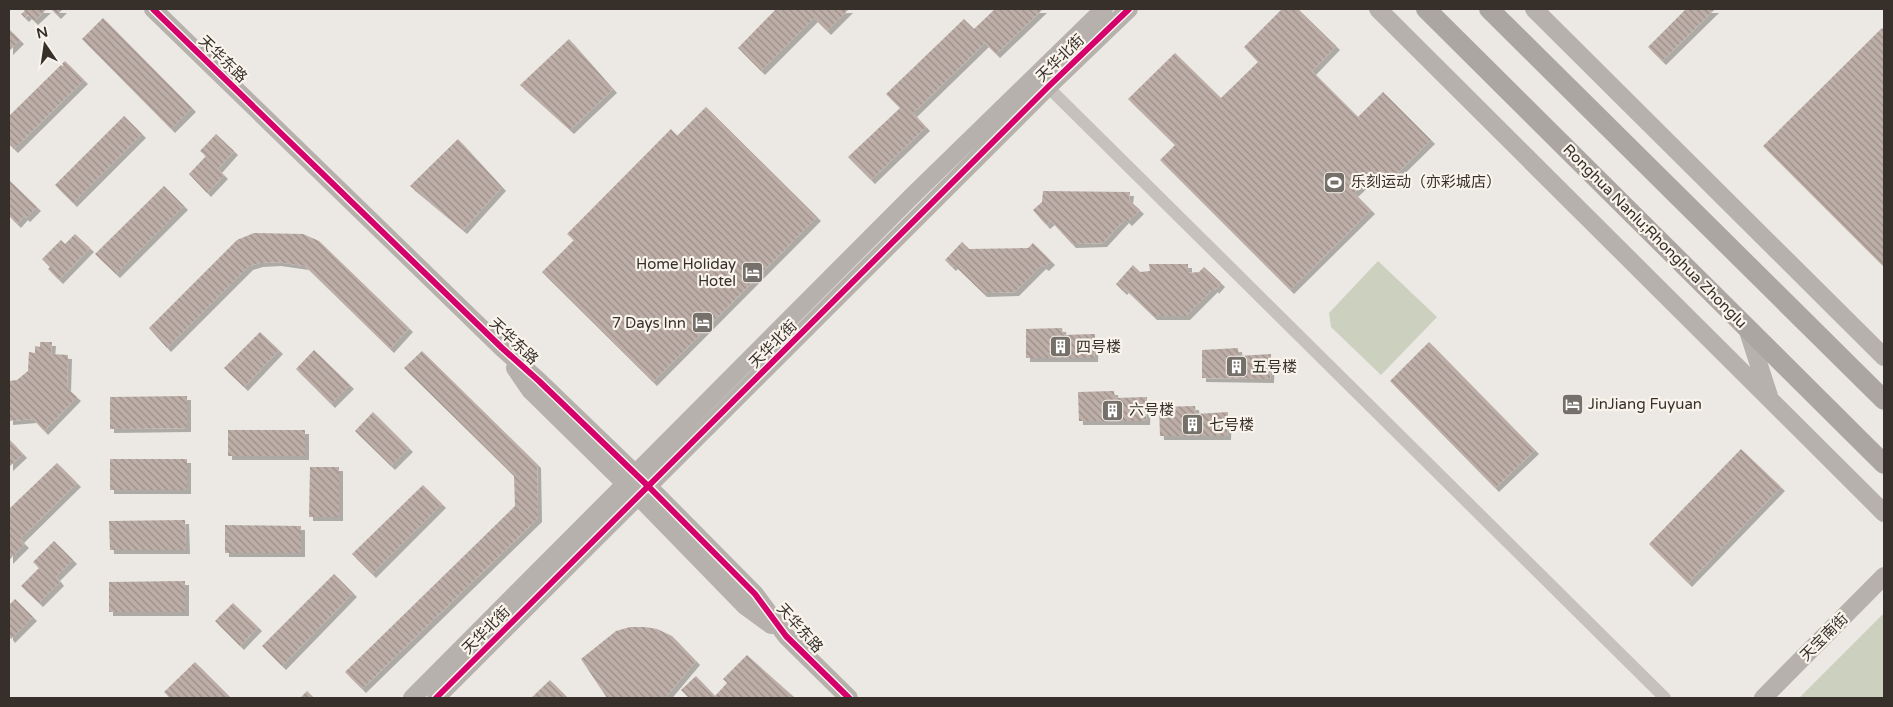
<svg xmlns="http://www.w3.org/2000/svg" width="1893" height="707" font-family="'Varela Round','Noto Sans SC',sans-serif">
<style>
.green{fill:#ccd0bf}
.building{fill:url(#building-back-hatch);filter:url(#shadow)}
.lines{fill:none;stroke-linecap:round;stroke-linejoin:round}
.street{stroke:#c6c1bc;stroke-width:12}
.secondary{stroke:#b6b1ad;stroke-width:18}
.primary{stroke:#aba6a1;stroke-width:20}
.cycleway-casing{stroke:#f8f3eb;stroke-width:9}
.cycleway{stroke:#d6006c;stroke-width:6}
.labels{text-anchor:middle;dominant-baseline:central;stroke-width:4.5;stroke-linejoin:round;paint-order:stroke}
.street-label{font-size:15px;fill:#362f2a;stroke:#f8f3eb}
.poi-label{font-size:15px;fill:#362f2a;stroke:#f8f3eb;text-anchor:start}
</style>
<defs>
<pattern id="building-back-hatch" width="6" height="6" patternUnits="userSpaceOnUse" patternTransform="scale(1.25)"><rect width="6" height="6" fill="#bdaea7"/><path d="M-1 5l2 2M0 0l6 6M5-1l2 2" fill="none" stroke="#9a8e88"/></pattern>
<filter id="shadow"><feDropShadow dx="4" dy="4" stdDeviation="0" flood-color="#0004"/></filter>
</defs>
<rect width="100%" height="100%" fill="#ece8e3"/>
<!-- green -->
<path class="green" d="M1378 261 1437 317 1381 375 1331 327 1329 313Z
M1884 613V698H1799Z"/>
<!-- building -->
<path class="building" d="M22 9H47L34 21 28 15 25 18 21 14 25 11Z
M51 9H63L57 15Z
M776 9 804 10 849 9 827 31 814 18 761 71 738 48Z
M995 9H1043L996 54 985 43 913 113 926 127 871 180 848 157 900 108 886 94 964 19 974 29Z
M1282 9H1298L1336 46 1312 71 1358 117 1383 92 1431 140 1384 186 1373 175 1354 193 1371 210 1290 290 1160 160 1175 145 1128 99 1175 53 1221 98 1258 62 1244 47Z
M1686 9H1715L1662 61 1648 47Z
M103 18 192 108 171 129 82 39Z
M1882 28 1884 31V267L1763 146Z
M9 29 20 40 9 51Z
M569 39 613 89 570 130 520 85Z
M65 61 84 80 14 149 9 144V116Z
M706 107 817 217 653 382 542 272 574 240 567 234 671 129 677 136Z
M124 116 142 134 73 203 55 185Z
M216 134 234 151 218 169 224 175 207 193 189 174 206 156 200 151Z
M458 139 502 187 463 230 410 186Z
M9 180 37 207 26 218 24 216 17 224 9 216Z
M164 186 184 206 116 274 95 254Z
M1043 191 1130 192 1129 200 1140 210 1128 222 1125 219 1103 243 1072 244 1051 221 1046 225 1033 210 1042 202Z
M254 233 303 234 319 241 409 328 390 349 305 266 277 262 259 263 249 266 167 348 149 328 237 240Z
M75 234 90 248 59 280 48 269 50 267 42 259 61 240 65 244Z
M962 242 969 249 1028 248 1033 243 1051 261 1045 267 1042 265 1015 292 983 293 954 265 952 267 945 260Z
M1149 264H1188V273L1199 272 1204 267 1221 283 1215 290 1214 288 1186 316H1153L1125 289 1123 291 1116 284 1133 265 1140 272 1150 271Z
M1062 328 1063 335 1095 334 1094 358H1026V329Z
M260 332 279 350 244 387 224 368Z
M40 342H52L51 354 68 355 67 388 77 397 44 431 33 419 9 421V381L17 380 28 371 29 352 35 353V346L40 347Z
M1429 342 1535 450 1495 488 1390 381Z
M1238 348 1239 356 1271 354 1270 379 1202 378V350Z
M314 350 350 385 331 404 296 369Z
M422 351 537 464 538 518 362 689 345 672 515 506 514 476 404 368Z
M1114 391 1115 398 1147 397 1146 421H1079L1078 392Z
M187 396V428L110 429V397Z
M1195 406 1196 414 1228 412 1227 436H1160L1159 407Z
M373 412 409 448 391 466 355 431Z
M228 430H305V456H228Z
M9 439 23 454 9 467Z
M1741 449 1781 487 1688 583 1649 544Z
M110 459H187V490H110Z
M57 463 77 483 20 539 25 544 9 560V509Z
M310 467H339V517H309Z
M423 485 442 504 372 574 352 554Z
M185 520 186 550H110L109 521Z
M225 525 301 526V553H225Z
M54 541 73 560 56 577 60 582 39 603 21 586 39 568 33 562Z
M334 574 353 593 282 666 262 646Z
M185 581V612H109V582Z
M15 599 33 617 11 639 9 636V605Z
M233 603 258 627 240 646 215 621Z
M630 627H645L657 629 672 636 696 661 665 698H607L581 659 616 631Z
M747 655 795 698H689L681 690 696 676 715 696 727 683 723 679Z
M195 662 231 698H170L164 692Z
M550 680 568 698H531Z
M307 691 314 698H300Z"/>
<g class="lines">
<!-- street -->
<path class="street" d="M1048 87 1665 698"/>
<!-- secondary -->
<path class="secondary" d="M153 9 502 348 539 381 648 486 755 594 786 636 849 698
M1378 9 1884 513
M1534 9 1884 357
M1747 328 1769 396
M515 368 530 390 638 496 745 606 771 625
M412 698 912 196 1104 9
M436 698 1048 87 1129 9
M1763 698 1884 576"/>
<!-- primary -->
<path class="primary" d="M1426 9 1884 464
M1489 9 1884 400"/>
<defs>
<path id="cycleway" d="M153 9 502 348 539 381 648 486 755 594 786 636 849 698
M436 698 1048 87 1129 9"/>
</defs>
<!-- cycleway casing -->
<use href="#cycleway" class="cycleway-casing"/>
<!-- cycleway -->
<use href="#cycleway" class="cycleway"/>
</g>
<!-- icons -->
<defs>
<symbol id="stadium-square" viewBox="-11 -11 22 22"><rect x="-9" y="-9" width="18" height="18" rx="4" fill="#76706b" stroke="#f8f3eb"/><path d="M0-5a6.5 5 0 1 0 0 10a6.5 5 0 1 0 0-10ZM-3.5-1.8h7v3.6h-7Z" fill="#fff"/></symbol>
<symbol id="hotel-square" viewBox="-11 -11 22 22"><rect x="-9" y="-9" width="18" height="18" rx="4" fill="#76706b" stroke="#f8f3eb"/><path d="M-6-4.5h1.5V1H6V5H4.5V3h-9V5H-6ZM-4 0a1.8 1.8 0 1 1 3.6 0ZM.5 0V-2.5h3Q6-2.5 6 0Z" fill="#fff"/></symbol>
<symbol id="building-square" viewBox="-11 -11 22 22"><rect x="-9" y="-9" width="18" height="18" rx="4" fill="#76706b" stroke="#f8f3eb"/><path d="M-4-6H4V6H1V3H-1V6H-4ZM-2.5-4.3h1.7v1.8h-1.7ZM.8-4.3h1.7v1.8H.8ZM-2.5-1h1.7V.8h-1.7ZM.8-1h1.7V.8H.8Z" fill="#fff"/></symbol>
</defs>
<g fill-rule="evenodd">
<use href="#stadium-square" x="1322" y="170" width="25" height="25"/>
<use href="#hotel-square" x="740" y="260" width="25" height="25"/>
<use href="#hotel-square" x="690" y="310" width="25" height="25"/>
<use href="#building-square" x="1048" y="334" width="25" height="25"/>
<use href="#building-square" x="1224" y="354" width="25" height="25"/>
<use href="#hotel-square" x="1560" y="392" width="25" height="25"/>
<use href="#building-square" x="1100" y="398" width="25" height="25"/>
<use href="#building-square" x="1180" y="412" width="25" height="25"/>
</g>
<g class="labels">
<!-- street labels -->
<g class="street-label">
<text transform="translate(1060 58) rotate(-44)">天华北街</text>
<text transform="translate(223 59) rotate(44)">天华东路</text>
<text transform="translate(1655 236) rotate(45)">Ronghua Nanlu;Rhonghua Zhonglu</text>
<text transform="translate(514 341) rotate(43)">天华东路</text>
<text transform="translate(773 344) rotate(-45)">天华北街</text>
<text transform="translate(800 628) rotate(48)">天华东路</text>
<text transform="translate(486 630) rotate(-45)">天华北街</text>
<text transform="translate(1824 637) rotate(-45)">天宝南街</text>
</g>
<!-- poi labels -->
<g class="poi-label">
<text x="1351" y="182">乐刻运动（亦彩城店）</text>
<text x="736" y="264" text-anchor="end">Home Holiday<tspan x="736" dy="17">Hotel</tspan></text>
<text x="686" y="323" text-anchor="end">7 Days Inn</text>
<text x="1076" y="347">四号楼</text>
<text x="1252" y="367">五号楼</text>
<text x="1588" y="404">JinJiang Fuyuan</text>
<text x="1129" y="410">六号楼</text>
<text x="1209" y="425">七号楼</text>
</g>
</g>
<!-- border -->
<rect width="1893" height="707" fill="none" stroke="#362f2a" stroke-width="20"/>
<!-- north arrow -->
<g transform="translate(45 45) rotate(347)" stroke="#f8f3eb" stroke-width="4" paint-order="stroke">
<path d="M0-4L9 19L0 12L-9 19Z" fill="#362f2a"/>
<text y="-8" font-size="14" font-weight="bold" text-anchor="middle" fill="#362f2a">N</text>
</g>
</svg>
